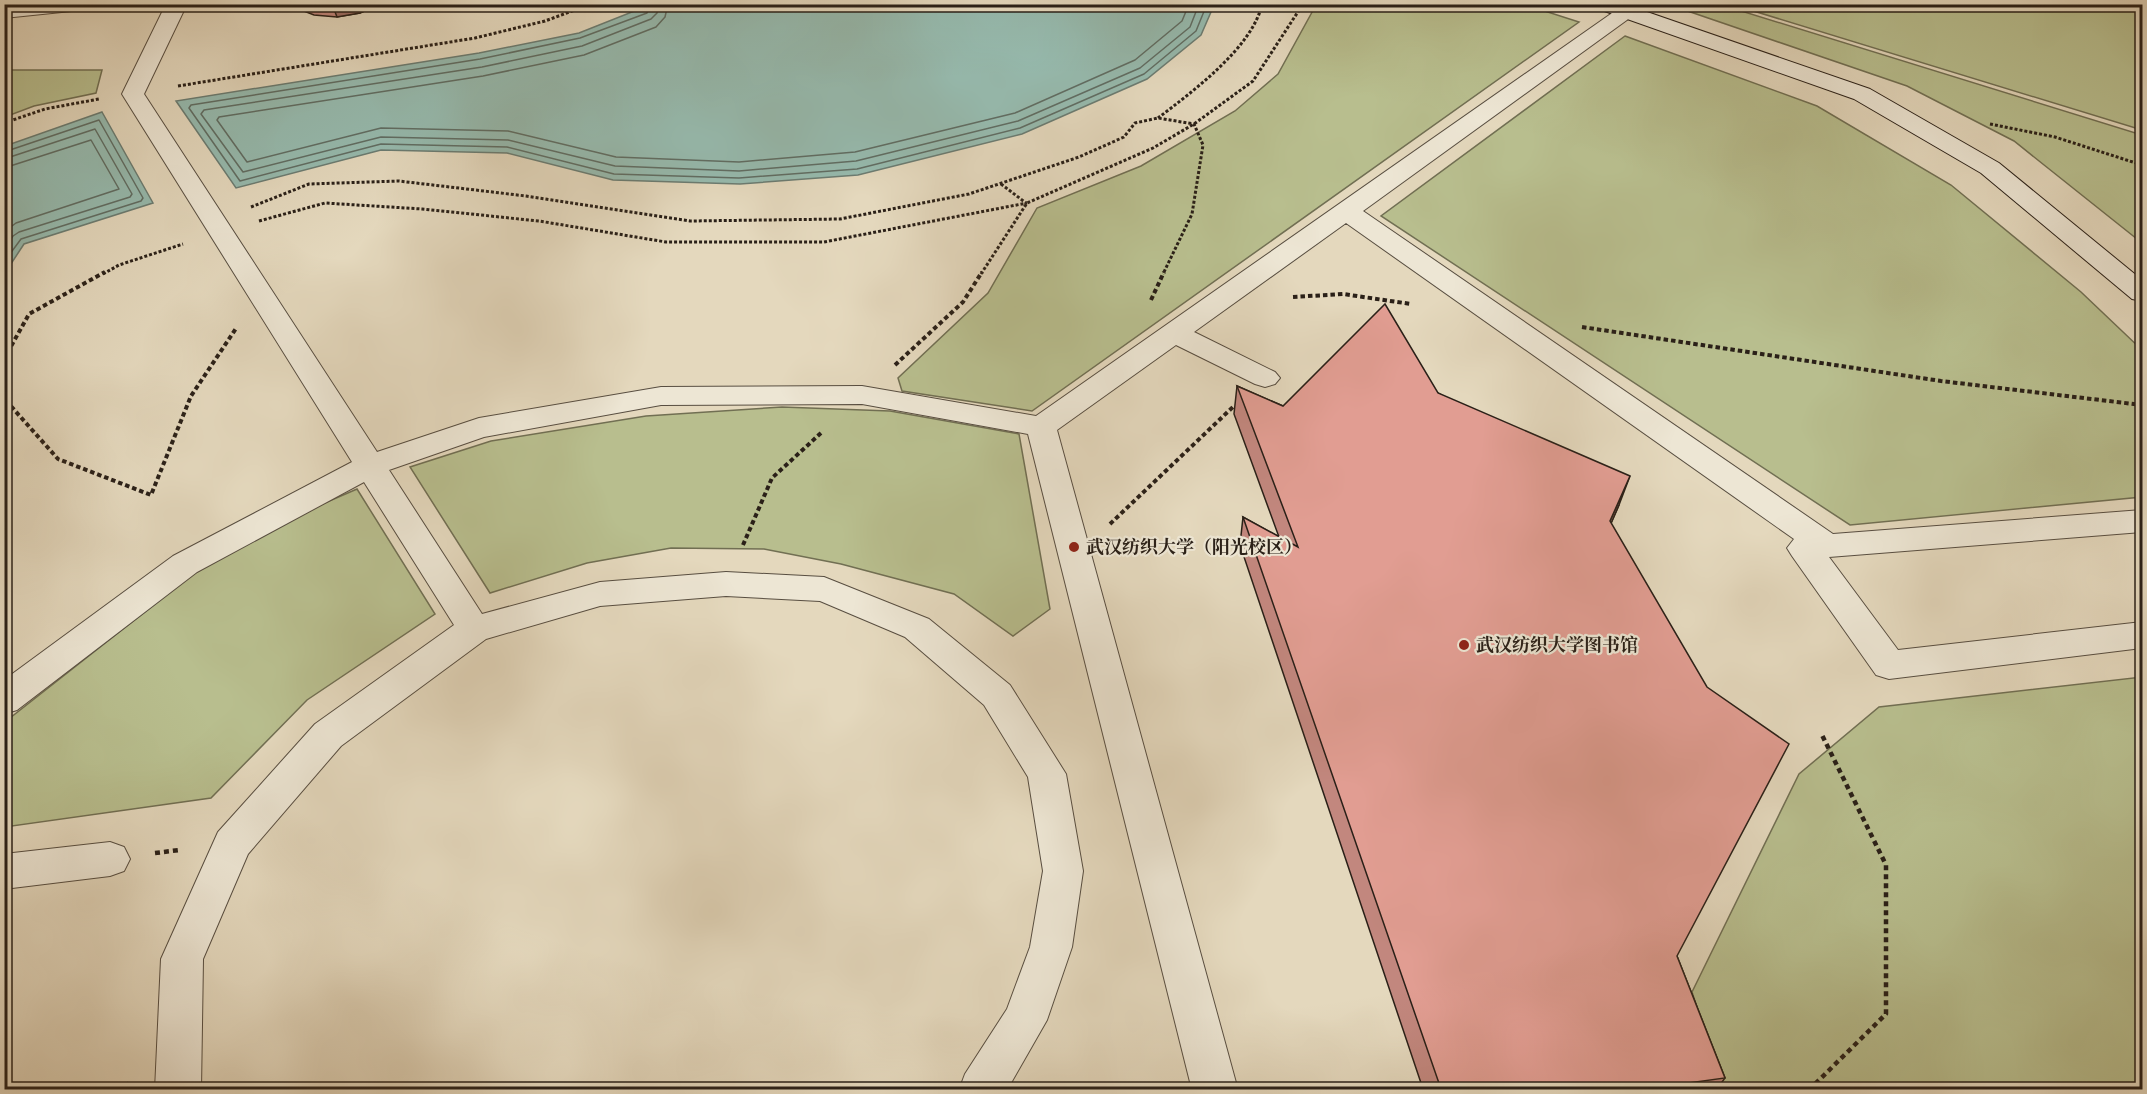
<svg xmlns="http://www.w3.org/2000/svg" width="2147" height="1094" font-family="'Libre Bodoni','Noto Serif SC',serif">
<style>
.green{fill:#b8be8e;stroke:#716f53;stroke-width:1.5}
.water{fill:#96baae;stroke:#6b7c72;stroke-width:1.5}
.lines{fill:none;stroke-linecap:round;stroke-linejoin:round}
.shore{stroke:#606d63;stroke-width:1.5}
.minor-casing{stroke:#584e41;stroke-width:2}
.secondary-casing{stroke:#2a2018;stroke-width:2}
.path-far2{stroke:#2a2018;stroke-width:3;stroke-dasharray:3 2;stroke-linecap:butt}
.path-far1{stroke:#2a2018;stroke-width:4;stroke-dasharray:4.5 3;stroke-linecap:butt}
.path{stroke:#2a2018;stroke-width:4.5;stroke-dasharray:5 4;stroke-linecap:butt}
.minor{fill:#ede6d4;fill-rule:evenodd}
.secondary{fill:#ede6d4;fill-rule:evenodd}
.wall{fill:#c2877e;stroke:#2a2018;stroke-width:1.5}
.shaded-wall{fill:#9e6e66;stroke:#2a2018;stroke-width:1.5}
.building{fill:#e19d92;stroke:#2a2018;stroke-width:1.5}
.poi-dot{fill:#8f2418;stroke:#ede6d4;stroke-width:2}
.labels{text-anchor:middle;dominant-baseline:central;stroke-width:4.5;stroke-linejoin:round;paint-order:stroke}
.poi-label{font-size:18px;font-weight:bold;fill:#2a2018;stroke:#ede6d4;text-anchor:start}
</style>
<rect width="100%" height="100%" fill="#e4d8bd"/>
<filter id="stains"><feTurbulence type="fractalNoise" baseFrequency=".00333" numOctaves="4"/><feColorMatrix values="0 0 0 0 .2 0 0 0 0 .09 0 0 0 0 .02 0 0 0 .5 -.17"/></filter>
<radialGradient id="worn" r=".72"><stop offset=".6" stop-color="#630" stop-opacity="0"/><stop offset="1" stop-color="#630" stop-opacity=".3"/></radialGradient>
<!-- green -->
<path class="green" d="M1316 5H1526L1579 22 1032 411 902 391 898 378 988 293 1037 208 1141 166 1235 111 1278 74Z
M1670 5H1722L2142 135V243L2014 141 1907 86Z
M1734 5H2142V130Z
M1625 36 1817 106 1951 185 2081 292 2142 350V497L1850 525 1381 216Z
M5 70H102L96 93 34 106 5 117Z
M782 407 890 411 1019 434 1050 609 1013 636 954 594 841 564 764 549 671 548 587 563 490 593 410 467 491 441 646 416Z
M357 489 435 614 307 700 211 798 5 827V726L10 718 193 574 304 512Z
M2142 677V1089H1724L1692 992 1799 774 1879 707Z"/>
<!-- water -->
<path class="water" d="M652 4H1214V5L1201 35 1147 79 1022 134 858 175 740 184 613 180 507 153 381 150 236 188 176 101 479 53 579 33Z
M102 112 153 203 24 244 5 273V146Z"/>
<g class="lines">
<!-- shore -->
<path class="shore" d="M651 4 647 13 580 38 480 59 191 105 189 108 240 181 381 144 507 147 614 174 739 178 857 169 1020 128 1144 74 1196 31 1207 4
M659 4 657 13 651 19 582 46 482 67 204 110 201 114 243 172 381 137 508 140 615 166 739 171 856 161 1018 121 1140 68 1190 27 1199 4
M668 4 665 17 656 27 584 55 483 76 219 117 217 120 247 162 381 128 508 131 616 157 739 162 855 152 1015 113 1135 60 1182 21 1189 4
M4 152 99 120 143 198 141 201 21 239 4 262
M4 159 95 129 132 194 130 197 19 232 13 236 4 249
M4 168 91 140 119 189 16 223 4 232"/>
<defs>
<path id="minor" d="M16 4H91L88 8 81 10 4 18V6Z
M166 4H187L144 94 377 452 479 418 661 387 862 386 1036 416 1625 4H1649L1363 211 1833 534 2142 510V532L1829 557 1898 650 2142 622V648L1889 679 1876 675 1792 556 1787 548 1794 539 1346 223 1194 332 1275 372 1280 378 1275 384 1265 387 1255 384 1176 345 1057 430 1238 1090H1192L1028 434 862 404 661 405 484 437 389 470 482 614 600 582 726 572 824 577 929 619 1010 685 1066 774 1083 871 1072 947 1047 1020 1007 1090H959L965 1074 1007 1009 1030 947 1043 871 1028 777 984 705 905 637 820 601 726 596 600 606 486 639 341 746 248 854 203 959 201 1090H155L161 959 218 832 315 724 454 625 364 482 197 572 17 710 4 714V680L173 556 352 462 122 94Z
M110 842 124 847 130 859 124 871 110 876 4 889V854Z"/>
<path id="secondary" d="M1593 4H1624L1870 89 1999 163 2142 280V301L2132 299 1981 173 1854 99 1596 8Z"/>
</defs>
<!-- minor casing -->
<use href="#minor" class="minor-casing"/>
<!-- secondary casing -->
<use href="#secondary" class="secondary-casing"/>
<!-- path-far2 -->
<path class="path-far2" d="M178 86 475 38 545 21 591 4
M1158 118C1192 92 1253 47 1262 4
M4 123 45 109 99 99
M1990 124 2055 137 2142 165
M1001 184 1026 203
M251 207 309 184 399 181 526 196 690 221 840 219 969 194 1079 157 1124 137 1135 123 1158 118 1194 124 1203 145 1192 214 1163 274
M259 221 325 203 422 209 539 221 666 242H824L1027 203
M103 274 119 265 183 244
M981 274 1027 203 1153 148 1194 124 1253 81 1303 4"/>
<!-- path-far1 -->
<path class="path-far1" d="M1293 297 1343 294 1411 304
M1151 300 1164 272
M1582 327 1941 381 2142 405
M4 359 29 314 105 272
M895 365 963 302 982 272
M4 370 9 404 58 459 151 495 191 396 237 327
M1110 524 1235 405
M743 545 772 478 821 433"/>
<!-- path -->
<path class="path" d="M155 853 180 850
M97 1090 128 1084
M1809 1090 1886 1014V865L1822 735"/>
<!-- minor -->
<use href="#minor" class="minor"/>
<!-- secondary -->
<use href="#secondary" class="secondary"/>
</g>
<!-- wall -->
<path class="wall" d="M297 4H380L360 13 337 17 314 15 301 10Z
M1237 386 1283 406 1438 393 1619 505 1611 523 1677 956 1725 1078 1717 1089H1423L1240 545 1243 517 1279 537 1234 414Z"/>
<!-- shaded-wall -->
<path class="shaded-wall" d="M332 4H380L360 13 337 17Z
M1630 476 1619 505 1600 549 1610 521Z"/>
<!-- building -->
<path class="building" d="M1385 304 1438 393 1630 476 1610 521 1707 687 1789 744 1677 956 1725 1078 1645 1089H1441L1243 517 1298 547 1237 386 1283 406Z"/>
<!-- markers -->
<g class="poi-dot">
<circle cx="1074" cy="547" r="6"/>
<circle cx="1464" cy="645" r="6"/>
</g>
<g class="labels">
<!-- poi labels -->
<g class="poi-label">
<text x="1086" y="547">武汉纺织大学（阳光校区）</text>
<text x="1476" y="645">武汉纺织大学图书馆</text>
</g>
</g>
<!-- margin -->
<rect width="2147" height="1094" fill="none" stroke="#e4d8bd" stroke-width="24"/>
<rect x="6" y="6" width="2135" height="1082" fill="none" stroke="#2a2018" stroke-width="3"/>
<rect x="12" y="12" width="2123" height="1070" fill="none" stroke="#2a2018" stroke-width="1.5"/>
<rect width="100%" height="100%" filter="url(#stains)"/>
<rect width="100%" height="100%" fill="url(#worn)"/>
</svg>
